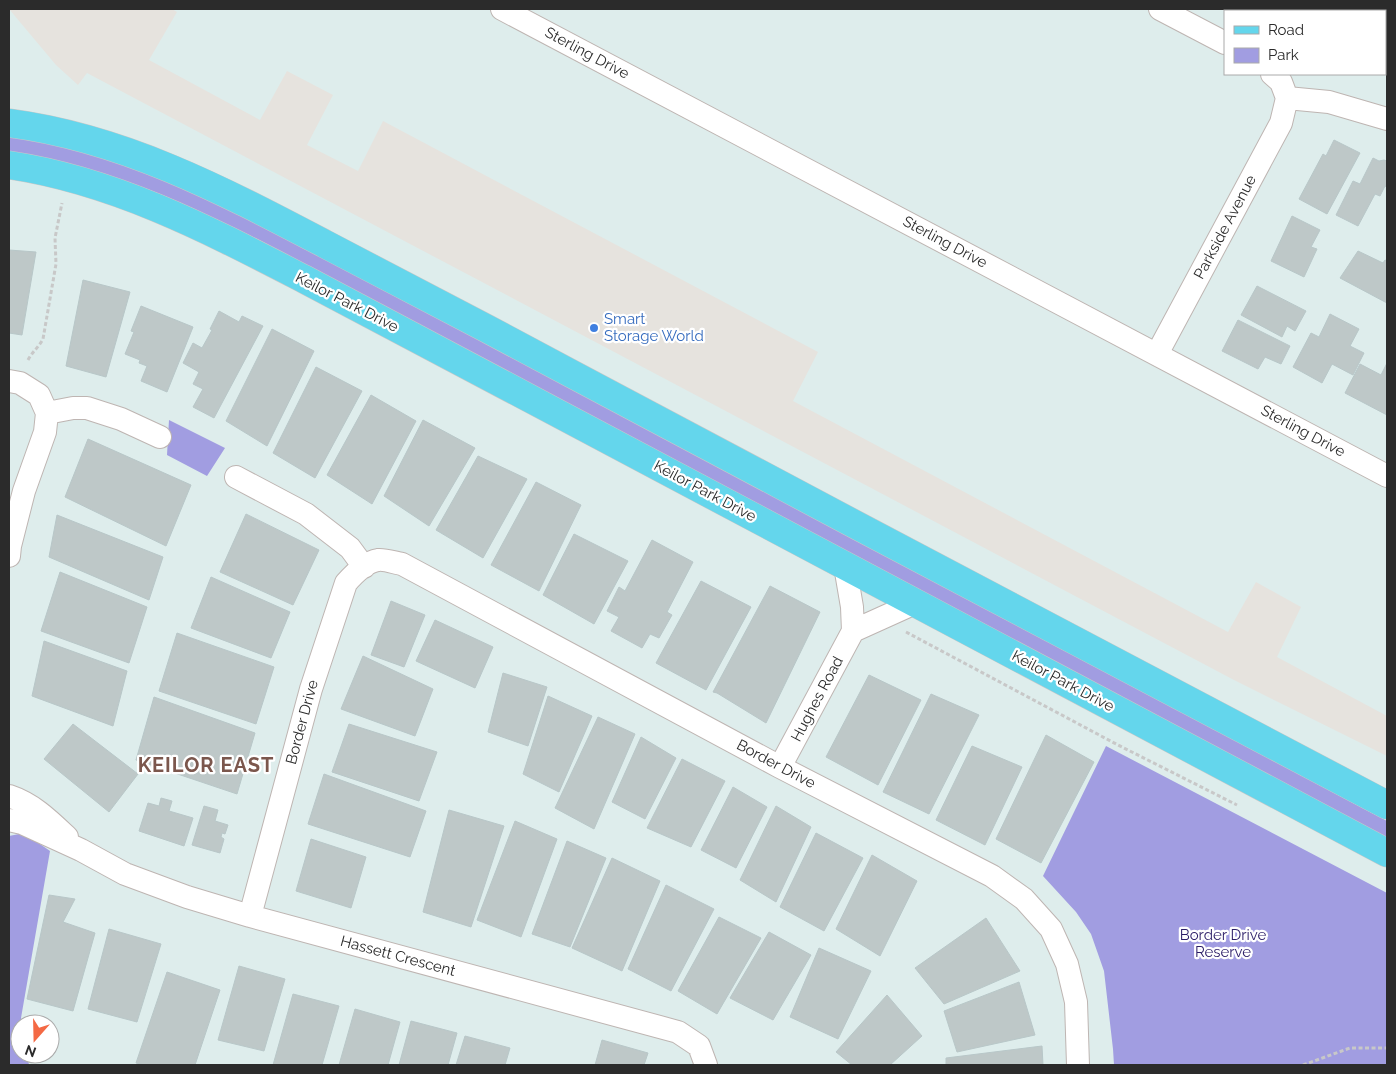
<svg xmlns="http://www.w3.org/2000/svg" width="1396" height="1074" font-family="Raleway,sans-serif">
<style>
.industrial{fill:#e6e3de}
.green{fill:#a19de1}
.building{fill:#bec8c8;stroke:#b8c7c8}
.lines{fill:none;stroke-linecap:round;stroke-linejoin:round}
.minor-casing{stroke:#beb5b2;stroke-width:24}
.major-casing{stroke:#c8c8c8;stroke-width:29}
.path{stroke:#c8c8c8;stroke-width:3;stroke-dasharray:4 2.5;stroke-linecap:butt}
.minor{stroke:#fff;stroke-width:22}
.major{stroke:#64d6ec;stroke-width:28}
.shop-dot{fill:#3f7fe0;stroke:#fff;stroke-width:2}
.labels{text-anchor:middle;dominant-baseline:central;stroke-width:4.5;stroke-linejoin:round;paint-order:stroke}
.street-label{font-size:15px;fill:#2b2b2b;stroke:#fff}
.shop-label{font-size:15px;fill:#366cbe;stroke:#fff;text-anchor:start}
.park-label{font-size:15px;fill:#2b1d67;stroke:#fff}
.district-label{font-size:20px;font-weight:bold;letter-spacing:1px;fill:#7b574d;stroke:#fff}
</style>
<rect width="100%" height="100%" fill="#deedec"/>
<!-- industrial -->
<path class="industrial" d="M9 9H172L177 12 149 60 260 120 287 71 333 95 307 145 358 171 383 121 818 352 793 401 1228 632 1256 582 1301 607 1277 657 1387 716V756L1234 680 87 73 78 85 56 65Z"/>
<!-- green -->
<path class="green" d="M9 136 52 144 92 154 172 182 269 229 680 445 1387 821V838L261 241C218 220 176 199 131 183 92 169 50 161 9 152Z
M169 420 225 448 207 476 167 455Z
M1106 746 1387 893V1065H1114L1113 1049 1104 971 1091 934 1076 912 1043 876Z
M24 833 50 851 21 1018 22 1024H20V1054H27L29 1065H9V836Z"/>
<!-- building -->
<path class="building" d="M1307 9H1357L1355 11H1306Z
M1334 140 1360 153 1327 214 1299 199 1323 154 1326 156Z
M1373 158 1379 161 1384 160 1387 161V187L1385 186 1380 196 1375 194 1358 226 1336 215 1353 181 1360 184Z
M1292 216 1320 230 1311 247 1317 249 1304 277 1271 261Z
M9 250 36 252 22 335 9 333Z
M1358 251 1383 263 1385 260 1387 261V303L1340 278Z
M83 280 130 292 106 377 66 366Z
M1257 286 1306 311 1295 331 1287 326 1282 337 1241 315Z
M141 306 193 327 167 392 141 381 147 366 139 363 140 360 125 354 134 332 131 331Z
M219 311 239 322 242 316 263 326 214 418 193 407 203 389 193 384 199 372 183 363 193 343 202 348 212 330 210 329Z
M1330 314 1359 329 1350 346 1364 353 1353 375 1332 364 1322 383 1293 367 1311 333 1319 337Z
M1238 320 1290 346 1281 364 1265 357 1258 369 1222 351Z
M272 329 314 351 267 446 226 421Z
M1387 363V415L1345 393 1360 364 1381 375Z
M316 367 362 391 315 478 273 453Z
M371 395 416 421 372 504 327 475Z
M423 420 475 448 429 526 384 496Z
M88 439 191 485 166 546 65 497Z
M478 456 527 479 483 558 436 530Z
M536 482 581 505 539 591 491 565Z
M246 514 319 550 293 605 220 572Z
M57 515 163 557 149 600 49 557Z
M574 534 628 561 594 624 543 595Z
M652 540 693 562 667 612 672 615 659 638 650 634 642 648 611 631 619 617 607 611 619 587 625 591Z
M60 572 147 607 129 663 41 631Z
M211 577 290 612 271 658 191 628Z
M701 581 751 607 706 690 656 663Z
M770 586 820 612 766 723 717 693 713 692Z
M391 601 425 615 404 667 371 655Z
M435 620 493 647 475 688 416 661Z
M177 633 274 667 256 724 159 691Z
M44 641 127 671 113 726 32 696Z
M363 656 433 689 415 736 341 709Z
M503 673 547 687 528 746 488 732Z
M869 675 921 700 878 785 826 757Z
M931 694 979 715 929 814 883 792Z
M548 696 592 716 559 792 523 774Z
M154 697 255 733 237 794 136 760Z
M598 717 635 734 594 829 555 808Z
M73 724 138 774 109 812 44 759Z
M349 724 437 752 419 801 332 772Z
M1046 735 1094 762 1041 863 996 839Z
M641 737 676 758 645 819 612 802Z
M972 746 1022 767 985 845 936 820Z
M682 759 725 781 691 847 647 828Z
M324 774 426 811 410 857 308 824Z
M733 787 767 807 736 868 701 850Z
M161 798 172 801 169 811 193 818 184 846 139 831 148 803 159 806Z
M204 806 218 810 215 821 228 825 225 834 222 833 221 837 224 839 220 853 192 845Z
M776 806 811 827 776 902 740 880Z
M449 810 504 826 471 927 423 912Z
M515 821 557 839 521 937 477 920Z
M816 833 863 858 824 931 780 907Z
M311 839 366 857 351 908 296 891Z
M567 841 606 858 570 947 532 934Z
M872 855 917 881 880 956 836 929Z
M612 858 660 881 622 971 572 948Z
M666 885 714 909 671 991 628 969Z
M49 895 75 899 63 922 95 933 73 1011 27 999Z
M719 917 761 938 717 1014 678 991Z
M986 918 1020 971 944 1004 915 968Z
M109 929 161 944 137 1022 88 1009Z
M769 932 811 955 773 1020 730 998Z
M819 948 871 971 838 1039 790 1017Z
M239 966 285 979 264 1051 218 1040Z
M167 972 220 990 195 1065H144L136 1063Z
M1019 982 1035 1035 957 1052 944 1011Z
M293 994 339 1006 322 1065H273Z
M887 995 922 1036 890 1065H852L836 1052Z
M355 1009 400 1022 388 1065H339Z
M411 1021 457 1033 448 1065H399Z
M465 1036 510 1048 505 1065H456Z
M602 1040 648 1053 644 1065H595Z
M1042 1046 1043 1065H946V1058Z"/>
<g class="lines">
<defs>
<path id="minor" d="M502 9 1387 476
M1160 9 1225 43
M1287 98 1329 102 1387 119
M1157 354 1281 123 1287 98 1281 82 1272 74
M9 381 20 383 39 395 47 413 45 432 24 491 10 546 9 556
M47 413 73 408H87L121 419 160 437
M236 477 306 514 350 548 364 567
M853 631 915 603
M780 767 853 631 852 607 845 566
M9 796C33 804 49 820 67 837
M9 820 22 823 81 850 125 874 187 897 250 916 678 1032 699 1046 706 1065
M250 916 311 689 346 583C353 575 366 562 378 560 385 559 395 563 402 564L780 767 992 876 1024 899 1051 929 1067 964 1076 1002 1078 1065"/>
<path id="major" d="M9 123C124 138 224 191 325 244 408 287 490 330 572 374 843 519 1115 661 1387 805
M9 165C116 181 209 230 304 279 384 321 464 363 544 406 825 555 1106 704 1387 853"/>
</defs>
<!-- minor casing -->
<use href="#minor" class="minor-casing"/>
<!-- major casing -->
<use href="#major" class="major-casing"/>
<!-- path -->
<path class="path" d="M28 360C32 352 39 347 43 339L56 264 55 238 62 203
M906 632 1118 745 1237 805
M1303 1065 1350 1048H1387"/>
<!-- minor -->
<use href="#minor" class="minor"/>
<!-- major -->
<use href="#major" class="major"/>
</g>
<!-- markers -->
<circle class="shop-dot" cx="594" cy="328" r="5"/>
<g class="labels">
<!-- street labels -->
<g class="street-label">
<text transform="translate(587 53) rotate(28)">Sterling Drive</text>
<text transform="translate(1225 227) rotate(-62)">Parkside Avenue</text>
<text transform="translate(945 242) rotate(28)">Sterling Drive</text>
<text transform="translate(347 302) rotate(27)">Keilor Park Drive</text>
<text transform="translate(1303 431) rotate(28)">Sterling Drive</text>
<text transform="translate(705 491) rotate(28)">Keilor Park Drive</text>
<text transform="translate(1063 681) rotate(28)">Keilor Park Drive</text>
<text transform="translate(817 699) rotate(-62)">Hughes Road</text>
<text transform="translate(302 722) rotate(-75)">Border Drive</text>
<text transform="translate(776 764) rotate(28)">Border Drive</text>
<text transform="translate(398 956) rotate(15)">Hassett Crescent</text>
</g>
<!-- shop labels -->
<g class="shop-label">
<text x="604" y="319">Smart<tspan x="604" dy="17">Storage World</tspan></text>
</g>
<!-- park labels -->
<g class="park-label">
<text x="1223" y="935">Border Drive<tspan x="1223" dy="17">Reserve</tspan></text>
</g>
<!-- district labels -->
<g class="district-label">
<text x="206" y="765">KEILOR EAST</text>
</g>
</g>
<!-- border -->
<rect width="1396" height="1074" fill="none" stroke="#2b2b2b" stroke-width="20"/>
<!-- legend -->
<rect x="1224" y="10" width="162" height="65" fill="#ffffff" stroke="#aaaaaa"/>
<rect x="1234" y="26" width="25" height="8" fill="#64d6ec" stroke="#aaaaaa"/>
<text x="1268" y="35" font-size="15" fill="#2b2b2b">Road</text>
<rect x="1234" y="48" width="25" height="15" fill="#a19de1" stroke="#aaaaaa"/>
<text x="1268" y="60" font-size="15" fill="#2b2b2b">Park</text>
<!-- north arrow -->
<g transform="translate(35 1039) rotate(200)"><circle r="24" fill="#ffffff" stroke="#aaaaaa"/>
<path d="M0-4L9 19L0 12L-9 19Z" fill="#f46944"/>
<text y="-8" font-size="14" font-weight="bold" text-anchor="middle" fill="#2b2b2b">N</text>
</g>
</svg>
